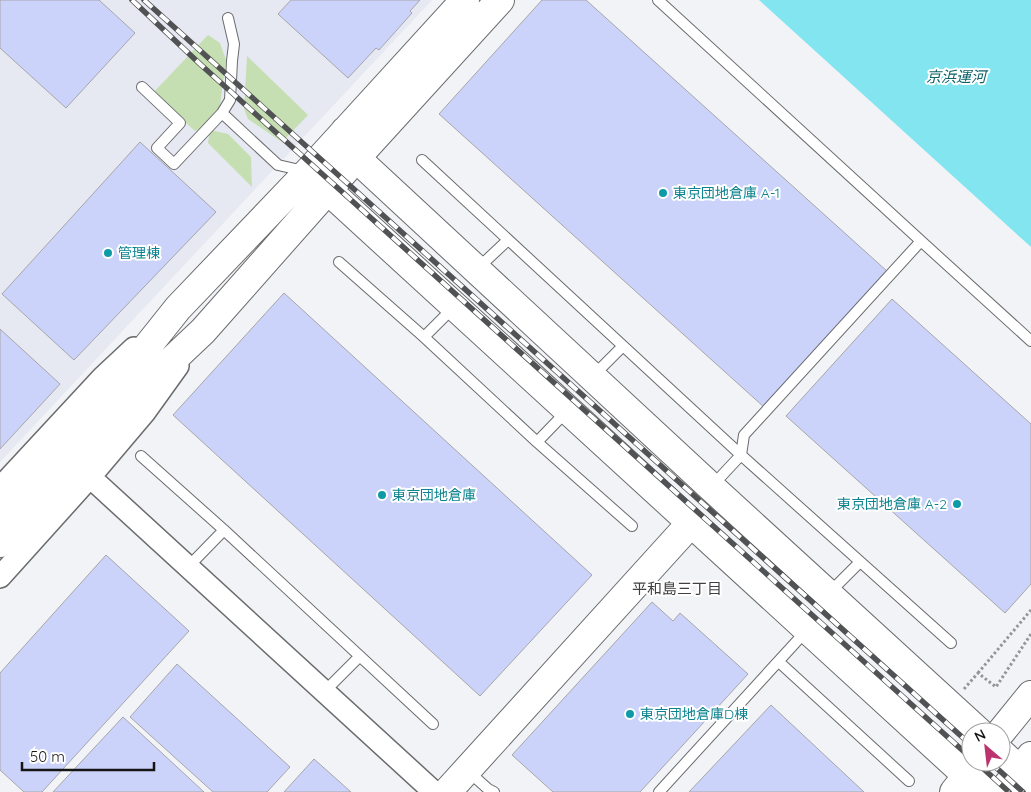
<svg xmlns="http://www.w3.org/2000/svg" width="1031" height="792" font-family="Quicksand,'Noto Sans JP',sans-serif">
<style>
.built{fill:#e6e8f2}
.green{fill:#c5dfb2}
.water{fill:#83e5ef}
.building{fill:#ccd3fb;stroke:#a6a6a9}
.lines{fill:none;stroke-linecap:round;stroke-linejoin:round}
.lane-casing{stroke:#6a6b6d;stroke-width:12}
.street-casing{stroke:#6a6b6d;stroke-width:24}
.secondary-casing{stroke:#6a6b6d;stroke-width:30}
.primary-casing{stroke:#6a6b6d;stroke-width:30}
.path{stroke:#949597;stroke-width:3;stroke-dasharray:2.5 2.5;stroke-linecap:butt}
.lane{stroke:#fff;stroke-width:10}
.street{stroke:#fff;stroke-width:21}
.secondary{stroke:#fff;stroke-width:28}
.primary{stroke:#fff;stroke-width:28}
.rail-casing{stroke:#515253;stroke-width:5.5}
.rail{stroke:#fff;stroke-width:4;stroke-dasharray:11;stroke-linecap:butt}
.culture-dot{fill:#0f9aa8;stroke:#fff;stroke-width:2}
.labels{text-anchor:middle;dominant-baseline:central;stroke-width:4;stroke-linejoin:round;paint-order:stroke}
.culture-label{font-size:14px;fill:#0d838f;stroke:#fff;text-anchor:start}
.water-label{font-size:15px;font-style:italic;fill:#0c6269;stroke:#fff}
.neighbourhood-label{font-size:15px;fill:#414144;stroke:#fff}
</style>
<rect width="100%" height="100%" fill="#f2f3f6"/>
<!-- built -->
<path class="built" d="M0 0H432L0 462Z"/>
<!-- green -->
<path class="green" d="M208 35 220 43 226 60 219 113 210 123 195 131 153 93Z
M247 56 308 115 282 142 248 119 244 109Z
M210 130 228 134 251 157 252 187 208 143Z"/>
<!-- water -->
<path class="water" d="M759 0H1031V247Z"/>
<!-- building -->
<path class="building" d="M0 0H99L135 33 66 108 0 48Z
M291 0H420L410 11 412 13 379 50 376 48 348 78 278 14Z
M542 0H586L888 272 765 408 439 114Z
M140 142 216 212 74 360 2 294Z
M284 293 592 575 480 696 173 415Z
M892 299 1031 424V584L1005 613 786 416Z
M0 329 60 384 0 449Z
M106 555 189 631 42 792H24L0 770V673Z
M652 602 673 621 680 613 748 674 640 792H553L512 755Z
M177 664 290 767 267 792H213L130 717Z
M771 705 864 792H689Z
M123 717 204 792H53Z
M314 759 351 792H284Z"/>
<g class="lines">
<defs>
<path id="lane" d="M658 0 921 241 744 435 741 455
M228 18 234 44 232 61 230 100 222 113 278 165 304 171
M142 87 180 123 157 148 174 164 222 113
M422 160 741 455
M921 241 1031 341
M339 262 424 337
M477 269 508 240
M454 307 424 337 537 442
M592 377 623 346
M567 411 537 442 632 526
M141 456 224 530
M712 486 741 455 951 643
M188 567 224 530 433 724
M829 593 860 562
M779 662 909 781
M325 691 360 656
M468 771 488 789 494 792
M659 792 807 630"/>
<path id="street" d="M90 477 434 792
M0 488 103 377 134 348
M0 577 90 477 145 412 178 366"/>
<path id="secondary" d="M345 131 356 158 711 487 979 732
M308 172 985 792
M0 513 115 387 178 308 308 172 465 0
M0 543 132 398 203 331 356 158 500 0
M1001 753 1031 781
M447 792 691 523"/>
<path id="primary" d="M1001 732 1031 695
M954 792 978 762
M1002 792 1031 756"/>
</defs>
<!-- lane casing -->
<use href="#lane" class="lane-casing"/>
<!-- street casing -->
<use href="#street" class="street-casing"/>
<!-- secondary casing -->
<use href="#secondary" class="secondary-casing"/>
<!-- primary casing -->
<use href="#primary" class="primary-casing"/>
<!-- path -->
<path class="path" d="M978 673 1031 610
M964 689 978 673 996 687 1031 634"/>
<!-- lane -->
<use href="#lane" class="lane"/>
<!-- street -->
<use href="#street" class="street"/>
<!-- secondary -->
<use href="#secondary" class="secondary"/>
<!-- primary -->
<use href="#primary" class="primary"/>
<defs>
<path id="rail" d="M132 0 200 64 971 758
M144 0 971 745
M976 762 1009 792
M990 762 1023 792"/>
</defs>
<!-- rail casing -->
<use href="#rail" class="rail-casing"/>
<!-- rail -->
<use href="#rail" class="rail"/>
</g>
<!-- markers -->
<g class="culture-dot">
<circle cx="663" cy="193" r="5"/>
<circle cx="108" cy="253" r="5"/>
<circle cx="382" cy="495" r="5"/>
<circle cx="957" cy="504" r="5"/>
<circle cx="630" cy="714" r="5"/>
</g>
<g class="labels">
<!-- culture labels -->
<g class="culture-label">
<text x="673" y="193">東京団地倉庫 A-1</text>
<text x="118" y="253">管理棟</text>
<text x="392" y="495">東京団地倉庫</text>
<text x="947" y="504" text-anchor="end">東京団地倉庫 A-2</text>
<text x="640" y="714">東京団地倉庫D棟</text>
</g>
<!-- water labels -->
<g class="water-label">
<text x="956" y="76">京浜運河</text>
</g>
<!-- neighbourhood labels -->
<g class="neighbourhood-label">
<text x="677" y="588">平和島三丁目</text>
</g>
</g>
<!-- north arrow -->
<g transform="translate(986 747) rotate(332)"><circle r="24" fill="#ffffff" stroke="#a1a1a2"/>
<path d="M0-4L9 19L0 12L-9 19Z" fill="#bc336f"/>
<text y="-8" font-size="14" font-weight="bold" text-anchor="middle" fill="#151516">N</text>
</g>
<!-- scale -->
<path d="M22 762v8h132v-8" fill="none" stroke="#151516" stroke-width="2.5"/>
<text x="30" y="762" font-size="15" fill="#151516" stroke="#ffffff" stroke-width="4" paint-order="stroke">50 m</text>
</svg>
